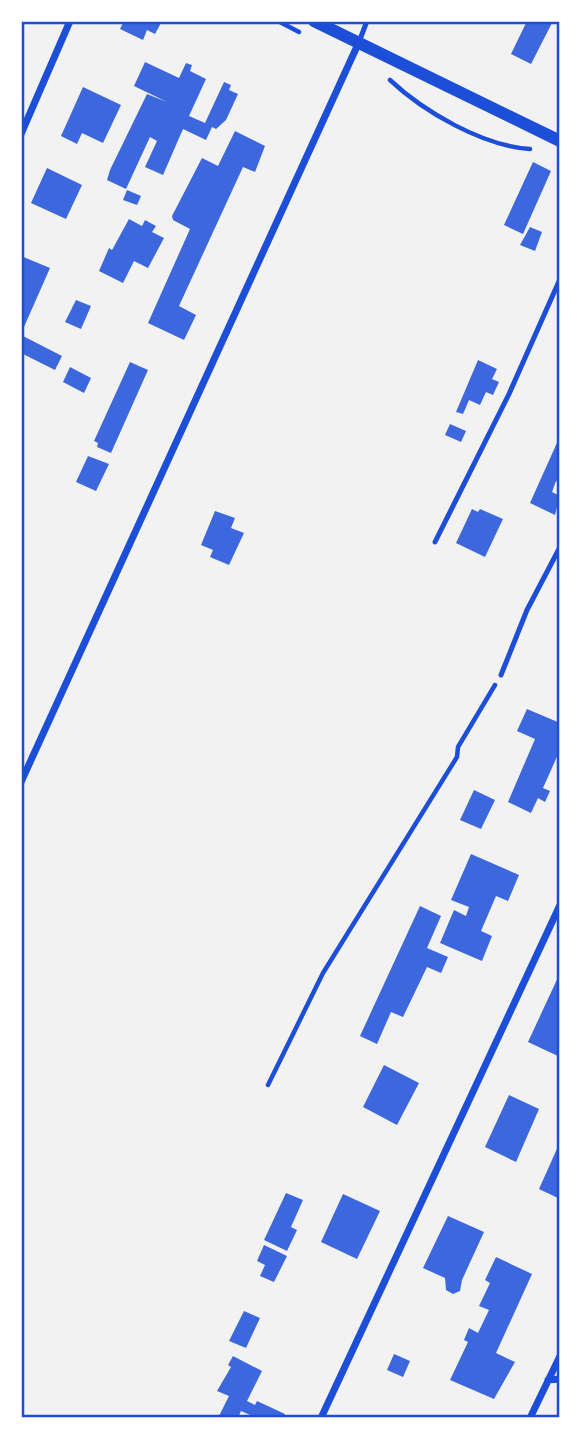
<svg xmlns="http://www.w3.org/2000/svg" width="581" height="1439" font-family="Barlow,sans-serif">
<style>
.building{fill:#3d67dc}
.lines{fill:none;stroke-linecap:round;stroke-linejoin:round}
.path{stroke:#1d4ed8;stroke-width:4.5}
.service{stroke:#1d4ed8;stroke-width:5}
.minor{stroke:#1d4ed8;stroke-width:7}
.tertiary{stroke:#1d4ed8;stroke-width:12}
.neatline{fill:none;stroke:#1d4ed8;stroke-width:2.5}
</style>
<rect width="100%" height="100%" fill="#f2f2f2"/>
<!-- building -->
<path class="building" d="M124 21H162L155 34 147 30 143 40 120 29Z
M527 21H553L531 64 511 54Z
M145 62 179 78 186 63 192 65 190 71 206 79 189 116 205 123 224 82 231 85 229 90 238 94 226 120 216 129 212 127 206 140 183 129 163 175 145 167 157 141 150 137 126 189 107 180 110 170 147 94 167 102 134 86Z
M83 87 121 105 103 143 82 133 77 144 61 136Z
M235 131 265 146 255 172 243 167 179 306 196 315 184 340 148 323 190 229 173 220 172 216 202 158 218 166Z
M533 162 551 171 523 234 504 225Z
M47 168 82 185 66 219 31 203Z
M127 190 141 196 137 205 123 200Z
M129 219 142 226 145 220 156 226 152 232 164 238 148 268 134 261 123 283 99 271 109 248 112 250Z
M530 227 542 232 535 251 520 245Z
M21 256 50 268 24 327 21 326Z
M76 300 91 306 81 329 65 322Z
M21 335 62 356 55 370 21 353Z
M478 360 497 369 492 379 499 382 493 395 486 392 480 405 469 400 463 414 456 412Z
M130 362 148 370 111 453 97 447 98 443 94 441Z
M70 367 91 378 84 393 63 382Z
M450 424 466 431 461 442 445 435Z
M560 436V483L556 481 552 492 560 496 555 515 530 503Z
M88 456 109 464 96 491 76 482Z
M472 509 478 512 480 509 503 519 485 557 456 543Z
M215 511 235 518 231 528 244 533 229 565 210 557 213 550 201 545Z
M527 709 560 723V750L543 788 550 791 545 802 538 798 531 813 508 802 535 739 517 731Z
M474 790 495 800 481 829 460 820Z
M471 854 519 875 508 901 496 896 481 931 492 936 482 961 440 943 454 910 466 916 469 907 451 900Z
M420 906 441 916 427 948 448 957 441 973 427 967 403 1017 391 1012 377 1044 360 1036Z
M560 973V1057L528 1042Z
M384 1065 419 1083 397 1125 363 1107Z
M509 1095 539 1109 516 1162 485 1147Z
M560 1142V1199L539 1189Z
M286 1193 303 1200 291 1227 297 1230 287 1251 264 1240Z
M343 1194 380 1211 357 1259 321 1242Z
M448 1216 484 1232 462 1280 460 1291 453 1294 446 1290 445 1278 423 1268Z
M264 1245 287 1256 274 1282 260 1276 265 1265 257 1261Z
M496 1257 532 1274 496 1353 515 1362 494 1399 450 1380 468 1342 464 1340 469 1328 478 1333 489 1310 479 1306 490 1283 485 1280Z
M244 1311 260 1318 246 1348 229 1341Z
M394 1354 410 1361 403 1377 387 1370Z
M233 1356 262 1371 247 1401 255 1405 257 1401 285 1414 284 1418H257L241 1411 238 1418H218L229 1396 217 1391 231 1367 228 1365Z"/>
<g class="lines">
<!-- path -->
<path class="path" d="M278 21 299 32
M390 80C424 112 483 146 530 149
M268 1085 323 973 457 757 458 747 495 685"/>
<!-- service -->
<path class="service" d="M359 42 367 21
M435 542 509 394 560 279
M501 675 527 610 560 547"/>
<!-- minor -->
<path class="minor" d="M21 134 70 21
M21 782 359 42
M548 1380 560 1379
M321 1418 560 905
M530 1418 560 1356"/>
<!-- tertiary -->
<path class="tertiary" d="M314 21 560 141"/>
</g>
<!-- border -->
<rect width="581" height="1439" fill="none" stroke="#ffffff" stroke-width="46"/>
<rect x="23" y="23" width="535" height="1393" class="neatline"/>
</svg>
